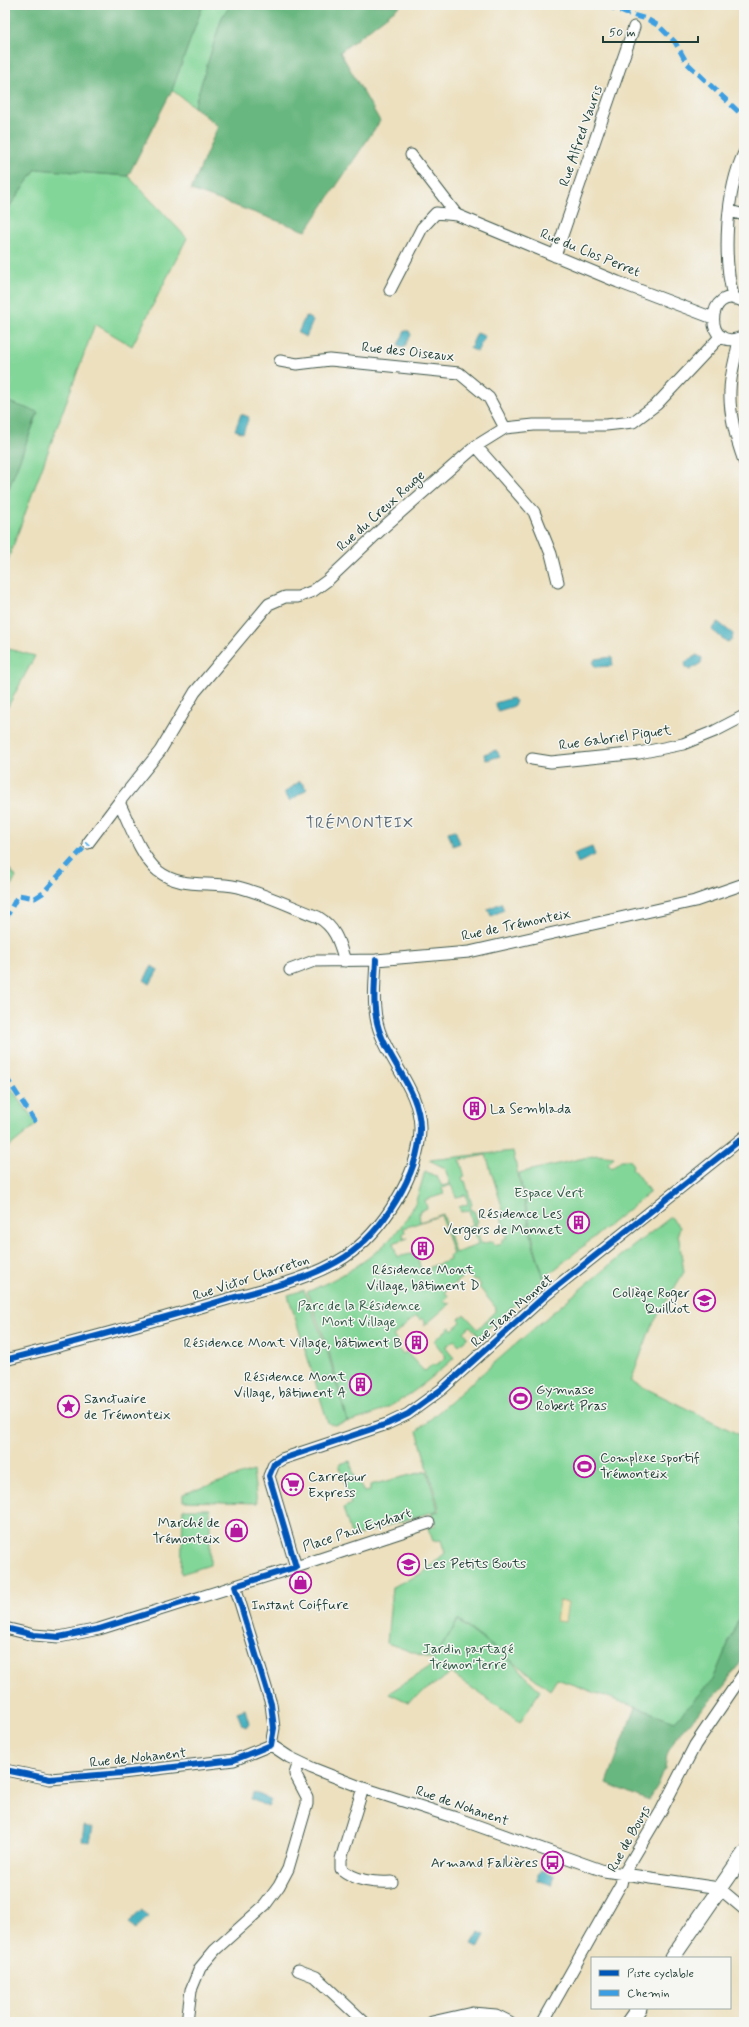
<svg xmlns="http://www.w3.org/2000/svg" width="749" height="2027" font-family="Mynerve,sans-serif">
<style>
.green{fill:#82d698;stroke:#508a66;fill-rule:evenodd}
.forest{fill:#69b780;stroke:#447a5a}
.sand{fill:#eeda9e;stroke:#868c69}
.water{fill:#40aebe;stroke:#307679}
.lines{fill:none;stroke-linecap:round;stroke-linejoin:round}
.street-casing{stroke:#3e5549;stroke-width:13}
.secondary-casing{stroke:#3e5549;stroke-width:17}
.street{stroke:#fff;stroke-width:11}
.secondary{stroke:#fff;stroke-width:15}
.quiet{stroke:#3c9ee2;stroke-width:5;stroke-dasharray:10 5;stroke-linecap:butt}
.cycleway-casing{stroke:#f6f6f2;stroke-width:8}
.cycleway{stroke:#0057b8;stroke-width:6}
.labels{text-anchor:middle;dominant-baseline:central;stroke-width:3;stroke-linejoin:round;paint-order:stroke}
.street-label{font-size:14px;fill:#1f3d34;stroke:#f6f6f2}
.poi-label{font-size:14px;fill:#1f3d34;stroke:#f6f6f2;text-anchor:start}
.park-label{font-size:14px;fill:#335c48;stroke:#f6f6f2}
.quarter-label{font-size:16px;letter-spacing:1px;fill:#596872;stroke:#f6f6f2}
</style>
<rect width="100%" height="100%" fill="#f6f6f2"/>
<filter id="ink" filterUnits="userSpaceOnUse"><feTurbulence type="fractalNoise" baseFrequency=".025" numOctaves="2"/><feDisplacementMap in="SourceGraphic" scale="8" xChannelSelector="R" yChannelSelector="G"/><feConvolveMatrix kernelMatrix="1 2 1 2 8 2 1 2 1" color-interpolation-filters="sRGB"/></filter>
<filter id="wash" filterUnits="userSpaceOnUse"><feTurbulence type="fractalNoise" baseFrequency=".012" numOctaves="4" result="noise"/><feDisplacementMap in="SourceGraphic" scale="16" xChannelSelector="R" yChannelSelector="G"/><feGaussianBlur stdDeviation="0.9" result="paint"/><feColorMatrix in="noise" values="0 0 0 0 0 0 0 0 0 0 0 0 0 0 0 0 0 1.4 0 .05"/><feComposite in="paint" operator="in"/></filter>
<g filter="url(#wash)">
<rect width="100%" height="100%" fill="#ece0bf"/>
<!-- green -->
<path class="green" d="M203 5H231L222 17 194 107 172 90Z
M36 169 128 176 187 238 132 346 95 324 5 568V498L38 413 5 401V213Z
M5 648 35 656 5 712Z
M5 864 16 877 5 898Z
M5 1080 37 1124 5 1150Z
M513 1151 534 1249 544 1279 479 1336 470 1326 464 1332 468 1337 459 1345 454 1340 445 1347 454 1358C422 1387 391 1412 348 1422L328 1348 307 1292C350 1273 394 1248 415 1203 419 1193 422 1181 425 1171L437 1177 442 1186 450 1184 445 1168 429 1160ZM486 1155 505 1216 501 1217 507 1238 502 1240V1243L494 1245 493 1241 481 1244 475 1223 478 1222 474 1211H472L470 1206 472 1205 465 1181H463L462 1178 465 1177 460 1160ZM451 1185 456 1197 466 1195 468 1204 459 1207 461 1212 469 1210 473 1225 466 1227V1230L474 1228 478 1245 455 1253 443 1214 420 1222 419 1212 427 1208 425 1200 444 1194 442 1188ZM441 1215 453 1254 449 1256 450 1260 430 1267 431 1271 422 1273 416 1253 397 1257 393 1243 408 1238 404 1239 403 1233 405 1232 404 1228ZM467 1273 474 1281 476 1279 481 1285 479 1287 496 1308 495 1311 478 1329 464 1314 459 1319 461 1322 452 1330 450 1327 434 1341 446 1357 435 1366 433 1364 425 1371 423 1370 406 1352 403 1354 397 1348 400 1345 393 1336 416 1316 420 1320 422 1318 426 1323 424 1326 451 1303 447 1304 444 1300 448 1296 445 1292Z
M597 1155 614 1157 608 1164 611 1168 621 1160H630L633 1166 632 1168 650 1192 544 1278 535 1248 519 1173Z
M671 1217 680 1227 678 1233 684 1272 651 1327 631 1381 744 1437V1579L740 1615 713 1680 675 1721 557 1679 550 1690 458 1620 437 1654 458 1621 512 1662 540 1691 520 1722 451 1673 408 1702 389 1693 431 1666 434 1660 387 1643 392 1587 423 1573 445 1553 441 1540 433 1541 428 1528 436 1525 431 1513 440 1511 417 1431C500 1358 582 1284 671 1217Z
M304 1290 327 1350 347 1422 334 1425 328 1423 288 1295Z
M350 1461 354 1475 364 1492 370 1491V1485L427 1471 438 1510 352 1537 343 1508 351 1504 339 1464Z
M253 1471 257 1503 183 1501V1494Z
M183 1509H210V1565L181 1574Z"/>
<!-- forest -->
<path class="forest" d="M5 5H203L172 90 128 176 36 169 5 213Z
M231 5H401L340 52 380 121 306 231 191 190 218 126 194 107 222 17Z
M5 401 38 412 5 498Z
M744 1579V1656L725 1685 676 1737 667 1754 665 1768 658 1785 648 1801 607 1783 635 1707 675 1721 713 1680 740 1615Z"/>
<!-- sand -->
<path class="sand" d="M559 1601 568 1602 565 1622 556 1621Z"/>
<!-- water -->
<path class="water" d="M308 316 313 321 306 337 298 333 305 317Z
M405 331H409L411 335 404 348 398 345Z
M477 333 485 336 477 352 470 348Z
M241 414 249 417 243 433 235 430Z
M718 622 733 634 732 640 727 642 712 630Z
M697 655 702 658 701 663 690 670 686 668 685 662Z
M612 657 613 666 595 667 593 663 595 659Z
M512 698 516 701 514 706 498 711 495 703Z
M496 750 500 756 487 760 485 759 484 754Z
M300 781 307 789 290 801 284 793Z
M455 830 460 843 453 846 448 832Z
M592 847 595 855 578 863 574 854Z
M501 903 504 910 491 916 488 909Z
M152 966 158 970 150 984 144 980Z
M245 1709 249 1723 246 1727 242 1725 237 1712Z
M254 1792 271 1800 268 1807 251 1799Z
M84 1826 93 1828 90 1842 82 1841Z
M541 1871 555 1876 552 1885 537 1880V1874Z
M142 1910 148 1917 135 1929 129 1922Z
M479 1932 485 1935 478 1948 472 1944Z"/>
</g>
<g filter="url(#ink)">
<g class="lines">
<defs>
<path id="street" d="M411 155 457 215 618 282 713 318
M730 211 744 215
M555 256 634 27
M390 290 422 228 436 213 457 215
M734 299C722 259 726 190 744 153
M744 302C705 280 702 357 744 336
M739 338C737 355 730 373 730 391 729 414 736 439 744 461
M280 361 297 364 330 360 459 373 489 398 505 428
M476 446 534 512 551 554 558 582
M532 759 551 762 639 753 683 744 715 731 744 716
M88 843 119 802
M345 961C339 942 336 928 318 917 292 907 265 894 238 887 210 880 182 890 158 871 142 859 128 821 119 802L160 751 195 692 269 604 285 597H298L313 591 328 580 386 525 476 446 505 428 534 425H606L633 422 657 404 721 336
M290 970 314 961 376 960 469 952 695 901 744 884
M5 1360C80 1341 154 1321 228 1299 267 1288 311 1279 345 1257 382 1232 419 1175 420 1130 421 1094 393 1066 381 1035 371 1011 375 985 376 960
M296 1567 269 1476 274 1464 282 1459 387 1424 408 1414 442 1389 546 1295 744 1137
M235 1586 271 1704 274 1728 271 1745
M5 1628 34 1635 59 1637 99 1629 296 1567 429 1523
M271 1745 289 1757 312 1768 363 1788 456 1818 604 1871 719 1888 744 1909
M5 1770 50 1779 122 1773 234 1760 271 1745
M363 1788 341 1859V1869C356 1881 373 1883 392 1882
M298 1970 316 1977 364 2022
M187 2022 191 1990 200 1968 215 1950 265 1905 279 1886 288 1869 307 1804V1797L295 1774 299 1762
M432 2022 472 2013 496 2015 510 2022
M543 2022 621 1884 623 1875 661 1811 695 1745 744 1673"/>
<path id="secondary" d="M672 1958 744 1854
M629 2022 639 2008"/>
</defs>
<!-- street casing -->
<use href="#street" class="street-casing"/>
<!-- secondary casing -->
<use href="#secondary" class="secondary-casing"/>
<!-- street -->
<use href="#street" class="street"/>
<!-- secondary -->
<use href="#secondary" class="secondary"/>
<!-- quiet -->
<path class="quiet" d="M606 5 625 13 647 19 659 26 675 42 687 63 744 117
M5 920 18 895 35 898 43 893 88 843
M5 1076 37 1124"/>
<defs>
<path id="cycleway" d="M5 1360C80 1341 154 1321 228 1299 267 1288 311 1279 345 1257 382 1232 419 1175 420 1130 421 1094 393 1066 381 1035 371 1011 375 985 376 960
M5 1628 34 1635 59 1637 99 1629 197 1598
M5 1770 50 1779 122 1773 234 1760 271 1745 274 1728 271 1704 235 1586 296 1567 269 1476 274 1464 282 1459 387 1424 408 1414 442 1389 546 1295 744 1137"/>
</defs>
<!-- cycleway casing -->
<use href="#cycleway" class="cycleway-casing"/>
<!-- cycleway -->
<use href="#cycleway" class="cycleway"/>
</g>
</g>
<!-- icons -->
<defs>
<symbol id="building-ring" viewBox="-11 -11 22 22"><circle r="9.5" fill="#f6f6f2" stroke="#b5179e" stroke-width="1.5"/><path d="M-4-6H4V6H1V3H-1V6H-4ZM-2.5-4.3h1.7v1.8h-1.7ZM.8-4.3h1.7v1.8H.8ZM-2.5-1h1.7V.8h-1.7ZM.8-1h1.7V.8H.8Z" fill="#b5179e"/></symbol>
<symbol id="school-ring" viewBox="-11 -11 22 22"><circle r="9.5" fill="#f6f6f2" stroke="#b5179e" stroke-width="1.5"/><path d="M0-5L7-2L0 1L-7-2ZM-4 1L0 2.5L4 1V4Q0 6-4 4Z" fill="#b5179e"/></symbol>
<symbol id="stadium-ring" viewBox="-11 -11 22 22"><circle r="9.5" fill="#f6f6f2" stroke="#b5179e" stroke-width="1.5"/><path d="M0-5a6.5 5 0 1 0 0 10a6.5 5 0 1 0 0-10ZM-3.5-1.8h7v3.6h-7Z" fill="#b5179e"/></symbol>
<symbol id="sight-ring" viewBox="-11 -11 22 22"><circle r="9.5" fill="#f6f6f2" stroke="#b5179e" stroke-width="1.5"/><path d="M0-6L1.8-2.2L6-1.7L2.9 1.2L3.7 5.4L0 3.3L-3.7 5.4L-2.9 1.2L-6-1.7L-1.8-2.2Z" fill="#b5179e"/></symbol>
<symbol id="supermarket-ring" viewBox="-11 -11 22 22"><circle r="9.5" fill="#f6f6f2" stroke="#b5179e" stroke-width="1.5"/><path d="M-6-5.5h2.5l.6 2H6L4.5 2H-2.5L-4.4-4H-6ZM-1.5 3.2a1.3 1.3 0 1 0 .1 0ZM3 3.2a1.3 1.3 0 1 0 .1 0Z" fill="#b5179e"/></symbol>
<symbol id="shop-ring" viewBox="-11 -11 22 22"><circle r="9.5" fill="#f6f6f2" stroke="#b5179e" stroke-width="1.5"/><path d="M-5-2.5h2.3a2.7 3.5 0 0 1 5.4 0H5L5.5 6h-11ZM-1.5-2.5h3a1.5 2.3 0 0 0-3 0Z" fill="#b5179e"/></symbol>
<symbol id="bus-ring" viewBox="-11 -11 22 22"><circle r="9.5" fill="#f6f6f2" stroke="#b5179e" stroke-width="1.5"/><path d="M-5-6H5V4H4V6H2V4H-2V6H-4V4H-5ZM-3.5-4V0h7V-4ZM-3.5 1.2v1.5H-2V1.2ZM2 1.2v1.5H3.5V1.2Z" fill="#b5179e"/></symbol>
</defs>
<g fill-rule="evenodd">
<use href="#building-ring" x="462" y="1096" width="25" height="25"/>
<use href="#building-ring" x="566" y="1210" width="25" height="25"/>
<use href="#building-ring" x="410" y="1236" width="25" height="25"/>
<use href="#school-ring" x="692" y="1288" width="25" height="25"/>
<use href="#building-ring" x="404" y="1330" width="25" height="25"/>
<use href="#building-ring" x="348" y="1372" width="25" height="25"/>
<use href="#stadium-ring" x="508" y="1386" width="25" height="25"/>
<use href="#sight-ring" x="56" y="1394" width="25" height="25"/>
<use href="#stadium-ring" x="572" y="1454" width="25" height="25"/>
<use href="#supermarket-ring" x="280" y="1472" width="25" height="25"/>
<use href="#shop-ring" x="224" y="1518" width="25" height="25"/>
<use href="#school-ring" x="396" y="1552" width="25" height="25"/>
<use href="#shop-ring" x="288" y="1570" width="25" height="25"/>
<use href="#bus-ring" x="540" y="1850" width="25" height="25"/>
</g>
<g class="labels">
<!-- street labels -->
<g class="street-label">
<text transform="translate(581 136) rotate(-71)">Rue Alfred Vauris</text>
<text transform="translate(590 253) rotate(22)">Rue du Clos Perret</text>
<text transform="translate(408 352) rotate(6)">Rue des Oiseaux</text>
<text transform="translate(381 511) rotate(-42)">Rue du Creux Rouge</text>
<text transform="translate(615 738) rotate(-8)">Rue Gabriel Piguet</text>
<text transform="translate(516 925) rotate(-12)">Rue de Trémonteix</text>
<text transform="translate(251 1278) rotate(-18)">Rue Victor Charreton</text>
<text transform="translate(512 1311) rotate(-41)">Rue Jean Monnet</text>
<text transform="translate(357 1530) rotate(-18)">Place Paul Eychart</text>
<text transform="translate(138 1758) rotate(-6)">Rue de Nohanent</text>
<text transform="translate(462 1806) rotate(19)">Rue de Nohanent</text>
<text transform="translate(629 1839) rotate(-61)">Rue de Bouys</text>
</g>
<!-- poi labels -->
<g class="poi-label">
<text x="490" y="1109">La Semblada</text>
<text x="562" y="1214" text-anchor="end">Résidence Les<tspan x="562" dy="16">Vergers de Monnet</tspan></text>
<text x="423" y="1270" text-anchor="middle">Résidence Mont<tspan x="423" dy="16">Village, bâtiment D</tspan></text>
<text x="690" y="1293" text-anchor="end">Collège Roger<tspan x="690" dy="16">Quilliot</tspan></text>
<text x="402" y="1343" text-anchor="end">Résidence Mont Village, bâtiment B</text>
<text x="346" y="1377" text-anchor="end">Résidence Mont<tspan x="346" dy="16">Village, bâtiment A</tspan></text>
<text x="536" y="1390">Gymnase<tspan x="536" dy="16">Robert Pras</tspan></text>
<text x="84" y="1399">Sanctuaire<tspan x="84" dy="16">de Trémonteix</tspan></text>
<text x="600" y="1458">Complexe sportif<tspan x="600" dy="16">Trémonteix</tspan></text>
<text x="308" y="1477">Carrefour<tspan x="308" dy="16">Express</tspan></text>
<text x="220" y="1523" text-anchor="end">Marché de<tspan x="220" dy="16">Trémonteix</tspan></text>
<text x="424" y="1564">Les Petits Bouts</text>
<text x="300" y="1605" text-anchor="middle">Instant Coiffure</text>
<text x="538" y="1863" text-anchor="end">Armand Fallières</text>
</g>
<!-- park labels -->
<g class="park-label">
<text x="549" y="1193">Espace Vert</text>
<text x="359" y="1306">Parc de la Résidence<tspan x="359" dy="16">Mont Village</tspan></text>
<text x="468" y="1649">Jardin partagé<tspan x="468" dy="16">Trémon'Terre</tspan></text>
</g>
<!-- quarter labels -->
<g class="quarter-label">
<text x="360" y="823">TRÉMONTEIX</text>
</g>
</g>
<!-- margin -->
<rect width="749" height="2027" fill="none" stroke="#f6f6f2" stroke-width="20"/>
<!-- legend -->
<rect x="591" y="1957" width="140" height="52" fill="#f6f6f2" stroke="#a0aca6"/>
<rect x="599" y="1970" width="20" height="6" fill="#0057b8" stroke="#a0aca6"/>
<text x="627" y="1977" font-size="12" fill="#1f3d34">Piste cyclable</text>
<rect x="599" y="1990" width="20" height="6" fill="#3c9ee2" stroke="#a0aca6"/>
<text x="627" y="1997" font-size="12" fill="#1f3d34">Chemin</text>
<!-- scale -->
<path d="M603 36v6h95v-6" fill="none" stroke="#1f3d34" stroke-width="2"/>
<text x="609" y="36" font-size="12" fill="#1f3d34" stroke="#f6f6f2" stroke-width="3" paint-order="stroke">50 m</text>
</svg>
